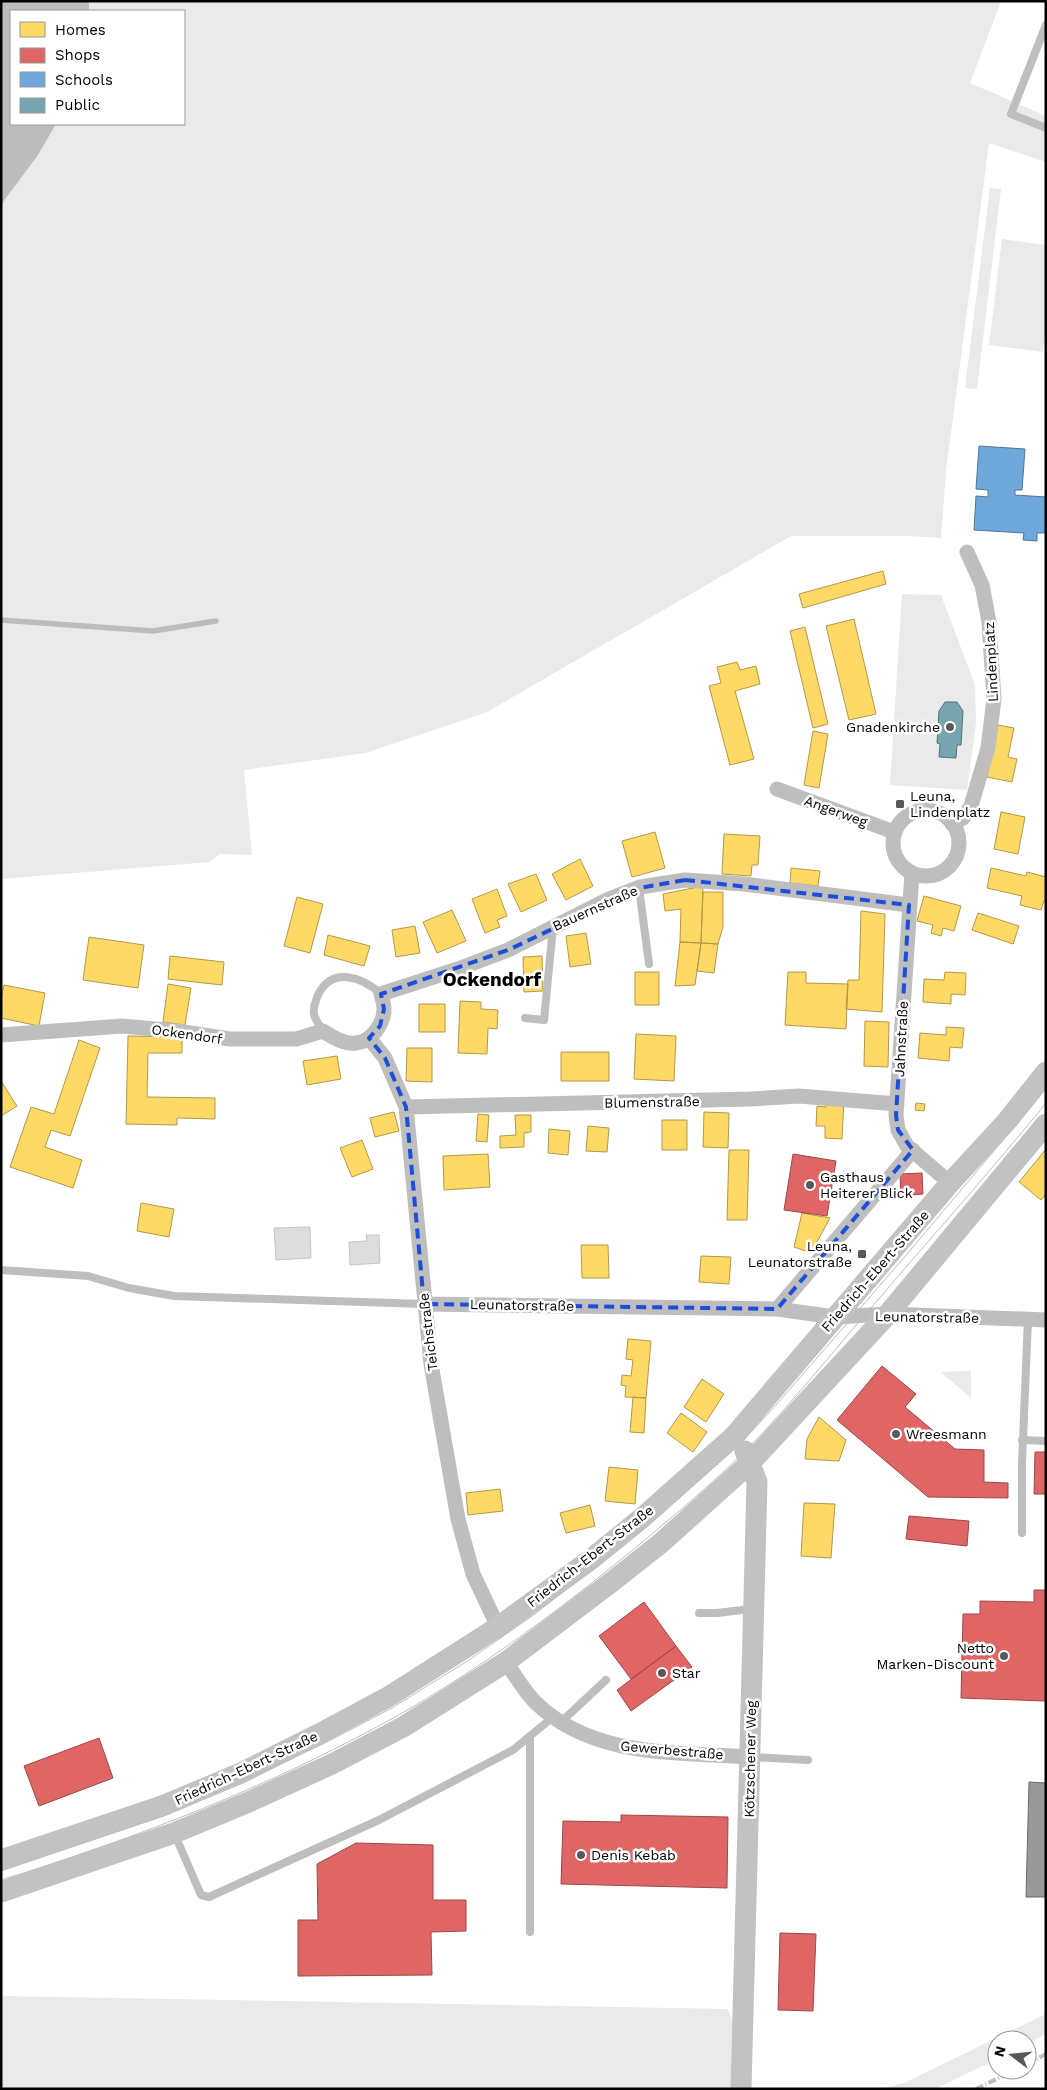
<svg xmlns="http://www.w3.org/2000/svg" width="1047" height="2090" font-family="'Work Sans',sans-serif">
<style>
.green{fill:#eaeaea}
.water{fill:#bcbcbc}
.homes{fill:#ffd966;stroke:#b29847}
.shops{fill:#e06666;stroke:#9d4747}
.schools{fill:#6fa8dc;stroke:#4e769a}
.public{fill:#76a5af;stroke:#53747a}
.industry{fill:#999;stroke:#6b6b6b}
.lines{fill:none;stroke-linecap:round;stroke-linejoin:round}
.stream{stroke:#bcbcbc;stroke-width:5.5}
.building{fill:#ddd;stroke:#c5c5c5}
.lane{stroke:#bebebe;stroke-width:8}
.street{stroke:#bebebe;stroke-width:15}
.secondary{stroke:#c2c2c2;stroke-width:21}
.tram{stroke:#bdbdbd;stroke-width:1}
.rail{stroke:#bdbdbd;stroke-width:4;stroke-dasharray:8 2.5 1 2.5;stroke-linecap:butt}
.marked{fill:none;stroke:#1d4ed8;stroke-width:4;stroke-dasharray:10 6;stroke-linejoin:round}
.poi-dot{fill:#595959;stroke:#fff;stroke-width:2}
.labels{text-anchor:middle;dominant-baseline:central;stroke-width:5;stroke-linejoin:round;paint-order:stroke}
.street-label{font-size:14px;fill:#000;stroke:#fff}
.poi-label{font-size:14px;fill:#000;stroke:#fff;text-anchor:start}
.district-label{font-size:19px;font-weight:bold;fill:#000;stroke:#fff}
</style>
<rect width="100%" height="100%" fill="#fff"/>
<!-- green -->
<path class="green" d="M89 1H1001L970 83 1046 116V162L989 143 946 471 941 538 907 536H791L487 712 366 753 244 770 252 855 220 854 210 862 1 879V205L38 155 56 124H184V11H89Z
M990 188 1001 189 977 389 965 388Z
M1002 239 1046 245V326L1043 352 989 345Z
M902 594 941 595 975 685 976 723 967 790 890 785Z
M971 1371V1398L941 1372Z
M1 1996 727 2009 732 2019 731 2089H1Z
M1046 2014V2034L1027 2044V2040H997V2059L935 2089H883L906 2082Z"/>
<!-- water -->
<path class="water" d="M1 1H89V11H11V124H56L38 155 1 205Z"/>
<!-- homes -->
<path class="homes" d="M883 571 886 584 803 608 799 594Z
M854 619 876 714 849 720 826 626Z
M805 627 828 724 813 728 790 631Z
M737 662 740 670 756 666 760 684 735 691 754 759 730 765 709 686 721 683 717 667Z
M998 725 1014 728 1008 757 1017 759 1012 782 987 777Z
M813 731 828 734 819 788 804 785Z
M1001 812 1025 817 1018 854 994 849Z
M655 832 665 868 632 877 622 841Z
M724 834 760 836 758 865H752L751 876 722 874Z
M580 859 593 886 566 900 552 874Z
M791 868 820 871 818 886 790 883Z
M991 868 1026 876 1027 872 1046 877V901H1044L1041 910 1020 905 1022 896 987 888Z
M536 874 547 900 521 912 508 884Z
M703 886 701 943 680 942 681 909 665 911 663 894Z
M497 889 507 916 497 920 500 927 485 933 472 899Z
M703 892H723V927L718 944 701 943Z
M924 896 961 906 954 931 943 928 941 936 931 933 933 925 917 921Z
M297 897 323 904 310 953 284 946Z
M452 910 466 941 437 953 423 922Z
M861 911 885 914 882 1012 846 1009 848 980H859Z
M978 913 1019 926 1013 944 972 930Z
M415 926 420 953 396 957 392 930Z
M586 933 591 964 570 967 566 936Z
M328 935 370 946 364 966 324 955Z
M89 937 144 945 138 988 83 980Z
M680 942 701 943 695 985 675 986Z
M701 943 718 944 714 973 697 971Z
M170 956 224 962 222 985 168 979Z
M542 956 543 991 524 992 523 957Z
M635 972H659V1005H635Z
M788 972H806V983L848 984 846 1029 785 1025Z
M945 972 966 973 965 995 951 994V1004L923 1002 924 979 944 980Z
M168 984 191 988 185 1025 163 1022Z
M4 985 45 993 39 1026 1 1018V998Z
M460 1001 481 1002V1009L498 1010 497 1029 488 1028 487 1054 458 1053Z
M419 1004H445V1032H419Z
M865 1021 889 1022 888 1067 864 1066Z
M946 1027 964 1028 962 1048 950 1047 949 1061 918 1058 920 1033 946 1035Z
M636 1034 676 1036 674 1081 634 1079Z
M128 1036 182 1037V1053H148L147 1097 215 1098V1119L177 1118V1125L126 1124Z
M79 1040 100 1048 70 1136 51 1130 45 1147 82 1160 73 1188 10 1167 31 1107 54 1114Z
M407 1048H432V1082L406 1081Z
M561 1052H609V1081H561Z
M337 1056 341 1079 307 1085 303 1061Z
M1 1081 17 1106 1 1116Z
M827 1098 844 1099 842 1139 825 1138V1126H816L817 1106 826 1107Z
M916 1103 925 1104 924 1111 915 1110Z
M394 1112 399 1131 375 1137 370 1118Z
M704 1112 729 1113 728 1148 703 1147Z
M478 1114 489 1115 487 1142 476 1141Z
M515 1115H531V1132L524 1133V1147L500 1148V1136L516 1135Z
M662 1120H687V1150H662Z
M588 1126 609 1128 607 1152 586 1151Z
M549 1129 570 1131 568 1155 548 1153Z
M362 1140 373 1169 352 1177 340 1148Z
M1046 1149V1194L1041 1200 1019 1182Z
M729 1150H749L747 1220H727Z
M488 1154 490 1187 444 1190 443 1156Z
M141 1203 174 1209 169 1237 137 1231Z
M802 1213 830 1218 811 1253 794 1247Z
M581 1245H608L609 1278H582Z
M701 1256 731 1257 729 1284 699 1282Z
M628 1339 651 1341 646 1398 625 1397 626 1386 621 1385 622 1375 631 1376 633 1360 626 1359Z
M702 1379 724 1394 706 1422 684 1407Z
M633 1397 646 1398 644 1433 630 1432Z
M681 1413 707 1432 693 1452 667 1433Z
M819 1417 846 1440 839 1461 805 1459 807 1439Z
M609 1467 638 1470 635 1504 605 1501Z
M500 1489 503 1511 468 1515 466 1493Z
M804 1503 835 1504 831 1558 801 1556Z
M590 1505 595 1526 566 1533 560 1513Z"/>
<!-- shops -->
<path class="shops" d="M793 1154 836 1161 827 1216 784 1210Z
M922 1173 923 1194 901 1196 900 1174Z
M882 1366 916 1394 905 1407 955 1449 984 1450V1482L1008 1483V1498L928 1497 837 1420Z
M1035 1452H1046V1494H1034Z
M909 1516 969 1521 967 1546 906 1539Z
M1034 1590H1046V1701L961 1698 963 1614H980V1601L1034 1602Z
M644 1602 676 1646 631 1679 599 1636Z
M676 1646 692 1667 631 1711 617 1690Z
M99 1738 113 1778 39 1806 24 1766Z
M621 1815 728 1817 727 1888 561 1884 563 1821 621 1822Z
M356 1843 433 1845V1900H466V1931L431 1932 432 1975 298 1976V1920H318L317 1864Z
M780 1933 816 1934 813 2011 778 2010Z"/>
<!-- schools -->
<path class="schools" d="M979 446 1025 449 1022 490H1015V495L1046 497V533H1037V541L1023 540 1024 533 974 530 976 496 988 497V490L976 489Z"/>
<!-- public -->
<path class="public" d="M945 702H957L963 711 961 745H957L956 758 939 757 940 744 937 743 939 711Z"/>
<!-- industry -->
<path class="industry" d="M1029 1782 1046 1783V1897H1026Z"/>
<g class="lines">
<!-- stream -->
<path class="stream" d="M1 620 153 631 216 621"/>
</g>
<!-- building -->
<path class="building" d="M310 1227 311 1258 276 1260 274 1228Z
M366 1235H379L380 1263 350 1265 349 1242 367 1241Z"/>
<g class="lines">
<!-- lane -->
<path class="lane" d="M1046 25 1011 114 1046 128
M639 888 649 964
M525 1018 544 1020 553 927
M323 1031C320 1026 315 1020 314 1014 313 1009 316 1000 318 995 332 966 362 977 381 994
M1 1270 88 1276 129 1288 174 1296 424 1304
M1022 1440 1046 1441
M1022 1533V1464L1028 1319
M699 1613H717L751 1609
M560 1723 606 1680
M751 1757 808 1760
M175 1835 201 1895 209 1897 379 1820 513 1750 553 1717
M530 1932V1736"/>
<!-- street -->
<path class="street" d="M777 789 894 832
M893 843a33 33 0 1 1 66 0a33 33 0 1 1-66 0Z
M952 824 963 818 971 806 988 748 994 699 989 622 982 585 967 552
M912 873 896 1115 898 1130 907 1146 950 1183
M1 1035 122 1026 177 1031 230 1039H296L323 1031C332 1037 345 1045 356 1043 371 1042 384 1024 384 1009 384 1004 382 998 381 994L458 969 508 950 609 899 640 887 685 880 744 884 909 905
M369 1038 385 1058 406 1107 431 1364 458 1519 473 1574 498 1627
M406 1107 750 1099 799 1096 897 1104
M424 1304 777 1309 835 1317 888 1314 1046 1320
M777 1309 913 1150
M506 1662C515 1675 524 1691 535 1702 592 1758 677 1752 751 1757"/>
<!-- secondary -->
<path class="secondary" d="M1 1860 162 1806 241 1773 319 1734 388 1697 498 1627 590 1560 643 1517 734 1436 950 1183 1007 1121 1046 1072
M1 1892 174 1833 251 1801 332 1764 403 1727 506 1662 613 1581 661 1543 750 1463 888 1314 1046 1124
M741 2089 757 1482 745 1451"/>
<!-- tram -->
<path class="tram" d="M1 1871 166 1815 323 1744 392 1708 469 1660 535 1614 650 1524 740 1444 777 1404 908 1253 1046 1089
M1 1880C137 1838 271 1786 395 1717 480 1669 560 1610 635 1548 672 1517 710 1486 745 1451 792 1404 833 1351 877 1301 933 1235 991 1171 1046 1103"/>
<!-- rail -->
<path class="rail" d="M1027 2064 1046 2054
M976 2089 1015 2070"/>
</g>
<!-- marked area -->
<path class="marked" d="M685 880 909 905 896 1115 898 1130 913 1150 777 1309 424 1304 406 1107 385 1058 369 1038 380 1026 384 1009 381 994 508 950 639 888Z"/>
<!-- markers -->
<g class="poi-dot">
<circle cx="950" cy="727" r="5"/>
<rect x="895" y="799" width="10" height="10" rx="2.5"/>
<circle cx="810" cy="1185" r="5"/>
<rect x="857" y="1249" width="10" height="10" rx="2.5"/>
<circle cx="896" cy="1434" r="5"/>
<circle cx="1004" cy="1656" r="5"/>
<circle cx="662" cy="1673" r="5"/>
<circle cx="581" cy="1855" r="5"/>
</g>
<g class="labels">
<!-- street labels -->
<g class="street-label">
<text transform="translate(991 662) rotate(-93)">Lindenplatz</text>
<text transform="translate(836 811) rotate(20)">Angerweg</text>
<text transform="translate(595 908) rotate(-24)">Bauernstraße</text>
<text transform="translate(187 1034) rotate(8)">Ockendorf</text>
<text transform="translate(901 1039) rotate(-87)">Jahnstraße</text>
<text transform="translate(652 1102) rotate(-1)">Blumenstraße</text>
<text transform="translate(875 1271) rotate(-49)">Friedrich-Ebert-Straße</text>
<text transform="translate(522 1305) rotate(1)">Leunatorstraße</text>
<text transform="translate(927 1317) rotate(1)">Leunatorstraße</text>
<text transform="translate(428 1332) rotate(-97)">Teichstraße</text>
<text transform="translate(590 1556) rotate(-38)">Friedrich-Ebert-Straße</text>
<text transform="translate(672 1750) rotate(5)">Gewerbestraße</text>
<text transform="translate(750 1759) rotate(-89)">Kötzschener Weg</text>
<text transform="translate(246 1768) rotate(-25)">Friedrich-Ebert-Straße</text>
</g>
<!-- poi labels -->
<g class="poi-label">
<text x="940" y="727" text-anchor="end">Gnadenkirche</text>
<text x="910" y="796">Leuna,<tspan x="910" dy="16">Lindenplatz</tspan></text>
<text x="820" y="1177">Gasthaus<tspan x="820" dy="16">Heiterer Blick</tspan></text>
<text x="852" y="1246" text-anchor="end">Leuna,<tspan x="852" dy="16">Leunatorstraße</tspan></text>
<text x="906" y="1434">Wreesmann</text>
<text x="994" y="1648" text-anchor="end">Netto<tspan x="994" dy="16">Marken-Discount</tspan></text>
<text x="672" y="1673">Star</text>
<text x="591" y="1855">Denis Kebab</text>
</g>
<!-- district labels -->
<g class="district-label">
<text x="492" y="979">Ockendorf</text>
</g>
</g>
<!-- border -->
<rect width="1047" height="2090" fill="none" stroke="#000000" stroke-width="5"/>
<!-- legend -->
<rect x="10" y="10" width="175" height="115" fill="#ffffff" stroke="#999999"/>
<rect x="20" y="22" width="25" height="15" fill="#ffd966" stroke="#999999"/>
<text x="55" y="35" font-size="15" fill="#000000">Homes</text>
<rect x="20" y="48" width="25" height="15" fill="#e06666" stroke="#999999"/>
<text x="55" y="60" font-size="15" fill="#000000">Shops</text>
<rect x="20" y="72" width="25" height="15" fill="#6fa8dc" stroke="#999999"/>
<text x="55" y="85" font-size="15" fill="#000000">Schools</text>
<rect x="20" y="98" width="25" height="15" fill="#76a5af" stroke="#999999"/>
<text x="55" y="110" font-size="15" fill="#000000">Public</text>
<!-- north arrow -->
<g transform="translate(1012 2055) rotate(286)"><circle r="24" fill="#ffffff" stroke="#999999"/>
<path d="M0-4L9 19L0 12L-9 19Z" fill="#595959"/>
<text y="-8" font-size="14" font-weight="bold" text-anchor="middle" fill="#000000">N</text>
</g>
</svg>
